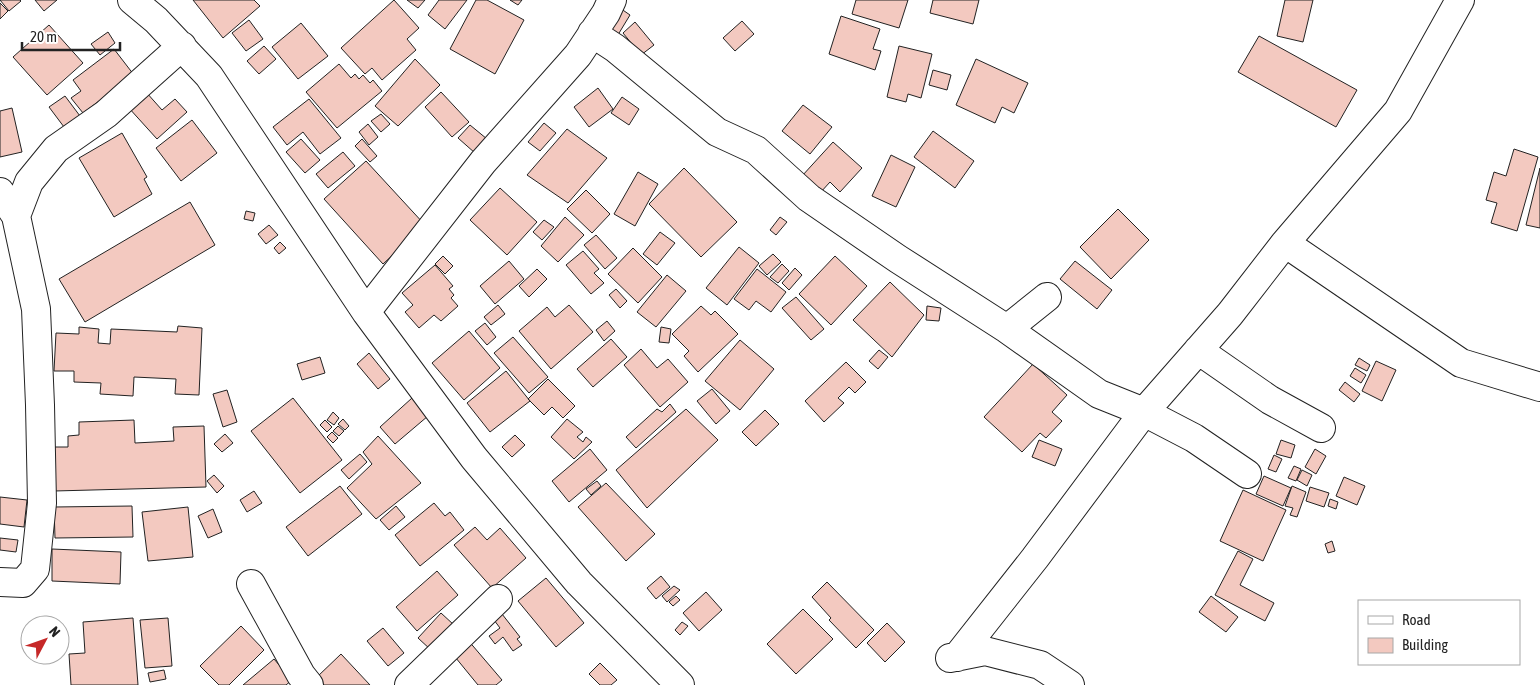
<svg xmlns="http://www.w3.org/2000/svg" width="1540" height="685" font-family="'Asap Condensed',sans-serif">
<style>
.building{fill:#f3c9c0;stroke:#222}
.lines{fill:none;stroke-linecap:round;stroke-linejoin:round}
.minor-casing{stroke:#222;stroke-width:30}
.minor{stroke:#fff;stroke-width:28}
</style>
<rect width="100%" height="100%" fill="#fff"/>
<!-- building -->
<path class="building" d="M0 0H20L21 1 9 11Z
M35 0H57L44 11Z
M193 0H254L260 6 223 38Z
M394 0 419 28 407 39 416 50 382 80 372 68 365 74 341 48Z
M407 0H425L418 8Z
M439 0H467L445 29 428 15Z
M476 0H487L524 20 495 74 450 49Z
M510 0H522L518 5Z
M856 0H908L899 28 852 14Z
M933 0H979L973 24 930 13Z
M1285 0H1313L1303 42 1277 36Z
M0 3 8 11 0 19Z
M617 6 630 15 613 43 600 34Z
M841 16 880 29 873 49 881 51 875 70 829 54Z
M249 20 263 39 246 51 232 33Z
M742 21 754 34 735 51 723 38Z
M635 22 654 45 641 55 623 33Z
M301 23 328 56 298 79 272 47Z
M49 25 83 63 47 95 13 57Z
M108 32 115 43 100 55 91 44Z
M1259 36 1357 90 1336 127 1238 72Z
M264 46 276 59 259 74 247 61Z
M899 46 932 54 921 98 908 94 906 102 887 97Z
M114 49 134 75 83 113 71 98 81 91 73 80Z
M415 59 440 85 398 126 375 106Z
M976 59 1028 83 1014 113 1002 107 995 123 956 105Z
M339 64 351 78 355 74 359 79 363 75 370 83 373 80 382 91 337 128 306 92Z
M933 70 951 75 947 90 929 85Z
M598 88 613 109 589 127 574 107Z
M146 92 162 110 175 99 187 112 157 139 128 107Z
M441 92 469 122 452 137 425 107Z
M65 96 80 116 64 127 49 107Z
M622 97 639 109 629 125 611 113Z
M309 99 341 138 320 154 303 132 287 145 273 127Z
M803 105 832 127 810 154 782 131Z
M12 108 22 152 0 157V111Z
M381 114 390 124 381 132 371 121Z
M192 120 217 153 181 181 156 148Z
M544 123 556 133 540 151 528 142Z
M368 124 378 137 369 145 359 132Z
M470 125 487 139 475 153 458 138Z
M567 129 607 158 568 203 527 175Z
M933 131 974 161 955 188 914 157Z
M122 133 147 177 144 179 152 194 114 217 79 158Z
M301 139 320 160 305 173 286 152Z
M362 139 377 156 370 162 355 146Z
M833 142 862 168 840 192 830 182 820 193 802 176Z
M1514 149 1538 157 1517 231 1491 223 1497 203 1486 200 1494 172 1506 176Z
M343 152 355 166 328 188 316 174Z
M891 155 915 167 896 207 872 196Z
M366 161 425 225 383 264 324 199Z
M684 168 737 222 701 257 649 204Z
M1540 168V228L1526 225Z
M638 172 658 184 635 226 614 214Z
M500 188 537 222 507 255 470 220Z
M586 190 610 214 592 233 567 209Z
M190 202 215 245 85 322 59 279Z
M1118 209 1149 240 1111 279 1080 247Z
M246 211 255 213 253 221 244 219Z
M565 217 584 235 558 262 541 246Z
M780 217 787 222 776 235 770 230Z
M544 220 554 227 542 240 533 232Z
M269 225 278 235 266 244 258 234Z
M660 232 675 243 657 265 643 254Z
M596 235 617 258 605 269 584 245Z
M280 242 286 248 279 254 274 248Z
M739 247 759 263 727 305 706 288Z
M633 248 662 277 638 303 608 274Z
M583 251 599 269 594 273 604 283 591 294 566 265Z
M773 254 781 262 767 275 759 266Z
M443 256 453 266 445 274 435 264Z
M835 256 867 286 831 325 799 294Z
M509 261 524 279 495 304 480 286Z
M1075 261 1112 290 1097 309 1060 279Z
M782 264 789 271 778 283 770 277Z
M435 265 453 286 449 289 454 295 451 298 458 306 441 321 434 315 419 328 405 312 413 305 402 293Z
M795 268 802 275 789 290 782 283Z
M537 269 547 279 529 297 519 286Z
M757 269 786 292 771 312 756 301 749 310 734 299Z
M667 275 686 291 656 327 637 312Z
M890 282 924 315 892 357 853 320Z
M616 289 627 301 620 308 609 295Z
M796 297 824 329 811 340 782 308Z
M498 305 505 314 491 325 484 317Z
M569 305 593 332 551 369 519 331 547 307 555 317Z
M701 306 711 315 715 311 738 334 698 372 684 356 689 351 672 334Z
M927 306 941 308 939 321 926 320Z
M607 321 615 331 604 341 596 330Z
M485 323 496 337 487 345 475 331Z
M178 326 202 328 199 395 175 394 176 379 134 377 133 396 100 394 101 383 74 382V371H54L56 333 79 334V327L99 329 98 343 110 344 111 329 177 332Z
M661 327 671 329 669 343 659 342Z
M469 331 500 368 464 400 432 363Z
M513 337 548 377 529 393 494 353Z
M611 339 627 357 593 387 577 369Z
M740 340 774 369 740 410 705 381Z
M641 349 657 368 668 359 688 382 660 407 624 365Z
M879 350 888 357 878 369 869 361Z
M369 353 390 379 378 389 357 364Z
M320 357 325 373 302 380 297 364Z
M1359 358 1370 365 1367 371 1355 365Z
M1376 361 1396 370 1382 401 1362 391Z
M846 362 866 382 855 393 849 387 838 398 844 403 824 422 805 401Z
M1033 364 1067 395 1052 412 1062 421 1046 438 1040 433 1022 452 984 417Z
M1355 368 1366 375 1361 383 1350 376Z
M506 371 530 401 490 432 467 403Z
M548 379 575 406 563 418 552 407 544 415 528 399Z
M1345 382 1360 394 1354 402 1339 390Z
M712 389 730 411 716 424 697 401Z
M227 390 237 422 223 427 213 394Z
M293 398 342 460 300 493 251 431Z
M412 398 428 416 395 444 380 427Z
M670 404 676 412 636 448 626 437 657 409 662 412Z
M686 409 718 440 647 508 616 470Z
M765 410 779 424 756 446 742 432Z
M333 412 339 418 334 425 327 420Z
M343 419 349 426 345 430 338 424Z
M567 419 583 432 577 437 583 442 586 437 592 442 574 459 551 437Z
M134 420 135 443 174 441 173 427 204 426 206 487 54 491 52 447H68V436L79 435V422Z
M325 420 332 427 327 432 320 425Z
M338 426 344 431 339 436 333 431Z
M332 432 338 438 333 443 327 437Z
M225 434 233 443 222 452 214 444Z
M515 435 525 445 512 457 502 447Z
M378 436 421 483 376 519 347 488 372 464 363 452Z
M1039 440 1062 449 1055 466 1032 457Z
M1281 440 1295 445 1291 458 1276 454Z
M590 449 607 470 569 502 552 481Z
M1315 449 1326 456 1316 474 1305 467Z
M360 454 367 462 349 479 341 470Z
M1274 455 1282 459 1276 472 1268 469Z
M1294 466 1301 469 1296 481 1288 478Z
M1302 470 1312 475 1307 486 1297 480Z
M214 475 224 486 217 493 207 481Z
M1264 476 1291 488 1283 506 1256 494Z
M1344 477 1365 486 1357 505 1336 496Z
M597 481 601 486 591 495 586 489Z
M606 483 655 534 626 561 578 507Z
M340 486 362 514 308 556 286 527Z
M1292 486 1306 492 1297 517 1290 515 1293 508 1285 506Z
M1310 487 1329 493 1324 507 1306 501Z
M1243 490 1286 510 1263 561 1220 541Z
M254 491 262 503 247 512 240 500Z
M0 497 27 500 24 527 0 524Z
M1330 499 1338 502 1336 509 1328 506Z
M434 503 445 516 450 512 464 530 420 566 395 535Z
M132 506 133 537 55 538 54 507Z
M396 506 405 517 389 530 380 520Z
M188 507 193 557 148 561 142 512Z
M213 509 222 532 208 538 198 516Z
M475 527 487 540 500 528 526 558 492 588 454 545Z
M0 538 18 540 16 552 0 550Z
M1332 541 1335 551 1328 553 1325 544Z
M52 549 121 552 120 584 52 581Z
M1238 551 1253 559 1240 585 1274 603 1265 621 1215 595Z
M437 571 458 595 417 631 396 607Z
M661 576 670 587 656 599 647 588Z
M546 578 584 623 556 647 518 601Z
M827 582 874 630 856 648 829 620 831 618 812 597Z
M674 586 680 590 667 602 662 596Z
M706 592 722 610 699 631 683 613Z
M676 596 680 600 673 606 669 602Z
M1211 596 1238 617 1226 632 1199 612Z
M803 609 833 639 796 674 767 644Z
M441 613 454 625 431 650 418 638Z
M502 614 520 637 517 639 522 645 513 651 503 637 495 644 489 636 500 628 494 620Z
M133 618 138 685H71L69 654 85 653 83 622Z
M168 618 172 666 145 668 140 620Z
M682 622 688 626 680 635 675 630Z
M887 623 905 642 885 662 867 643Z
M241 626 264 650 229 685H219L200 666Z
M383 628 404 653 388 666 367 641Z
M467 639 502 680 496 685H478L451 652Z
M341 654 370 685H324L317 677Z
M274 659 292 680 286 685H243Z
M600 663 617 680 611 685H600L589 674Z
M164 670 166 679 150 682 148 673Z"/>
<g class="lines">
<defs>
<path id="minor" d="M132 0 156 20 209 76 366 312 474 458 579 583 680 685
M592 33 615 48 717 132 756 150 809 198 898 259 1007 329 1047 297
M0 192 16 216 29 182 56 149 106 114 182 46
M1285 243 1461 363 1540 387
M366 312 483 162 578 55 606 13 612 0
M1007 329 1099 394 1144 412 1230 314 1285 243 1398 111 1460 0
M1198 350 1270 400 1321 428
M0 582 23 583 35 569 42 503 40 405 36 309 16 216
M251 584 301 675 309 685
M957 657 1035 558 1144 412 1194 438 1247 474
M950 658 985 651 1040 665 1070 685
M409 685 498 599"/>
</defs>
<!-- minor casing -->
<use href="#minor" class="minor-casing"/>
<!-- minor -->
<use href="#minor" class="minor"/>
</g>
<!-- legend -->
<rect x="1358" y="600" width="162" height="65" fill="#ffffff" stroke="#a7a7a7"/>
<rect x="1368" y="616" width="25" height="8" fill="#ffffff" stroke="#a7a7a7"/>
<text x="1402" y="625" font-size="15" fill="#222222">Road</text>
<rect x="1368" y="638" width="25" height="15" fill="#f3c9c0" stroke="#a7a7a7"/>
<text x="1402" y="650" font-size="15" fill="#222222">Building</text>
<!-- north arrow -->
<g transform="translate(45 640) rotate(49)"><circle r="24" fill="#ffffff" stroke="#a7a7a7"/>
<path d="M0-4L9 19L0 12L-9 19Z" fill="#c62828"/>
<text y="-8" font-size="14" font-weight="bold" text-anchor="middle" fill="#222222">N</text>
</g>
<!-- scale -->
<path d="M22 42v8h98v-8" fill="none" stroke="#222222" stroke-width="2.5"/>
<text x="30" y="42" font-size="15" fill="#222222" stroke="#ffffff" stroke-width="4" paint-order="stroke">20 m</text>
</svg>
